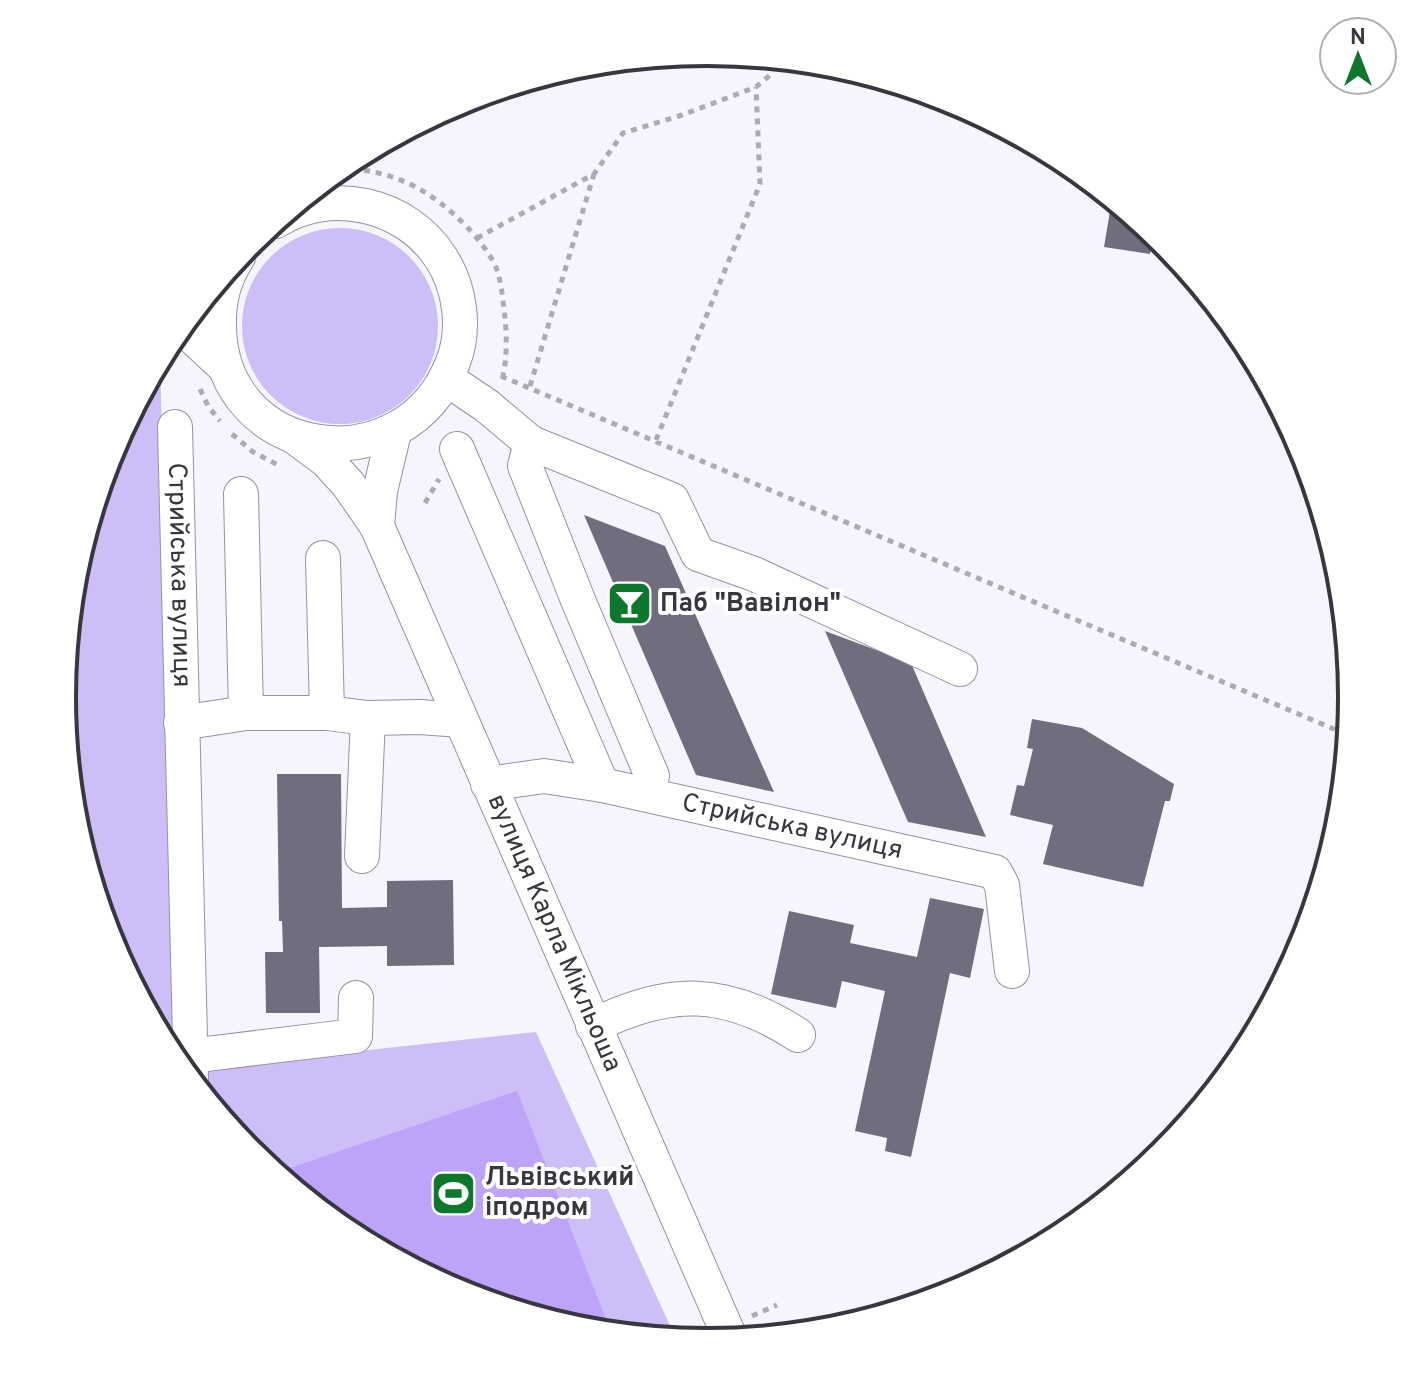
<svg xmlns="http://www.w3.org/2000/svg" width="1414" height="1394" font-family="Overpass,sans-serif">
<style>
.green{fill:#cdbef7}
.water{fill:#bda4f9}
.building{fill:#716d7f}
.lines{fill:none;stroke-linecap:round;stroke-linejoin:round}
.minor-casing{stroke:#9691a4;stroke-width:36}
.path{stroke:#acaab3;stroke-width:5;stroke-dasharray:6 6;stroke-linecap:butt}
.minor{stroke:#fff;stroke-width:34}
.labels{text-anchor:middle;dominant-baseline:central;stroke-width:8;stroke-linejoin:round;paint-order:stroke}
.street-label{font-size:26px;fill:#38363e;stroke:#fff}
.poi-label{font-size:26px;font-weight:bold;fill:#38363e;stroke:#fff;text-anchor:start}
.rim{fill:none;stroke:#38363e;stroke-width:4}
</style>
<rect width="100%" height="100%" fill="#f6f4fd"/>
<!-- green -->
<path class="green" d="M242 326a98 98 0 1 1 196 0a98 98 0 1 1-196 0Z
M160 359 178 1064 170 1055 111 943 74 822 62 697 74 571 111 450Z
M536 1032 676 1339 581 1330 460 1293 348 1233 251 1153 183 1070Z"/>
<!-- water -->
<path class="water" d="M517 1091 609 1327 581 1330 460 1293 348 1233 275 1173Z"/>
<!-- building -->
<path class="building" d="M1112 199 1154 233 1150 254 1104 247Z
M584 515 665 546 774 792 696 775Z
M825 631 911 663 986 837 908 822Z
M1032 719 1082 728 1174 784 1170 801H1165L1143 887 1043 864 1053 825 1010 815 1017 785 1024 786 1033 749 1027 748Z
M277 774H341L342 908 387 907V881L453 880 454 965 387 966V946L319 947 320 1013H266L265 952H283L282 921H279Z
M930 898 984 909 970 978 950 973 911 1157 885 1151 887 1138 855 1131 885 991 842 981 836 1008 771 994 789 911 854 925 850 943 917 957Z"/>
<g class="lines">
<defs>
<g id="minor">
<path d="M238 257C224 278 218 301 219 326 220 461 405 488 453 362 466 329 460 287 441 258 407 204 330 186 276 221"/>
<path d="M181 326 225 367"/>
<path d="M447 379 487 406 531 443 672 500 698 554 754 574 960 669"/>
<path id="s1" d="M175 427 191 1079"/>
<path id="s2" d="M295 437 326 460 348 484 377 526 731 1340"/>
<path d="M531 443 525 466 578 600 652 776"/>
<path d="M457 449 602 785"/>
<path d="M241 494 246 713"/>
<path d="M377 526 380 491 394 432"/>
<path d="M323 558 327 713"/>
<path d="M181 723 246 713H327L368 718 420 717 461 720"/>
<path id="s3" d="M488 784 544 776 602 785 995 872 1002 885 1012 971"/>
<path d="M362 856 368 718"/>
<path d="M593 1026C669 988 726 988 798 1035"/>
<path d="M190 1056 355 1036 356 998"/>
</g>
</defs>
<!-- minor casing -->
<use href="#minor" class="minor-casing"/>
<!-- path -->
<path class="path" d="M340 168C394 170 432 190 469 229 479 240 492 256 497 270 502 285 503 302 505 318 507 338 507 361 502 380
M477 238 594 174 623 133 682 115 756 87 770 75 775 59
M501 376 1348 735
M530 386 594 174
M200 389 208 406 220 421
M232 434 253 452 280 466
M656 440 760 184 756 87
M425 503 439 479
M752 1316 777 1305"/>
<!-- minor -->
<use href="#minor" class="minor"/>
</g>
<!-- icons -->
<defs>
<symbol id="bar-square" viewBox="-11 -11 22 22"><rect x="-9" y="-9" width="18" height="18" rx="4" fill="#0d782b" stroke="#fff"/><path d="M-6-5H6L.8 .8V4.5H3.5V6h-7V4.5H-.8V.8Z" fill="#fff"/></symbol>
<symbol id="stadium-square" viewBox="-11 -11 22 22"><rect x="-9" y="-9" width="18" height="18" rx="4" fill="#0d782b" stroke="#fff"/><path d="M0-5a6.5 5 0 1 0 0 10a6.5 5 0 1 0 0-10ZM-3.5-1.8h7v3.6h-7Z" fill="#fff"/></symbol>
</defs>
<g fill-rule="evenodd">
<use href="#bar-square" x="604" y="578" width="51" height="51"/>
<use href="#stadium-square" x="428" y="1168" width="51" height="51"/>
</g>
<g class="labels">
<!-- street labels -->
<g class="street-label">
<text stroke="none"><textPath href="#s1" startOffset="148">Стрийська вулиця</textPath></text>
<text stroke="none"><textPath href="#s3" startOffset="310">Стрийська вулиця</textPath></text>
<text stroke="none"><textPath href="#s2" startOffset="566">вулиця Карла Мікльоша</textPath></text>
</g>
<!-- poi labels -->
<g class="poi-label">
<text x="660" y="604">Паб "Вавілон"</text>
<text x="485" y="1178">Львівський<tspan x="485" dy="30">іподром</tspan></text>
</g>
</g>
<!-- crop -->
<path d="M0 0H1414V1394H0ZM76 697a631 631 0 1 1 1262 0a631 631 0 1 1-1262 0Z" fill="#fff" fill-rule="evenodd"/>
<path class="rim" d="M76 697a631 631 0 1 1 1262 0a631 631 0 1 1-1262 0Z"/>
<!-- north arrow -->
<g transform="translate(1358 56)"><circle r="38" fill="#ffffff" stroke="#afafb2" stroke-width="2"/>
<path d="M0-6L14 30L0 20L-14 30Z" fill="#0d782b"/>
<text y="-12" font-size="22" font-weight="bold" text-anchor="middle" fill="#38363e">N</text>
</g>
</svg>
